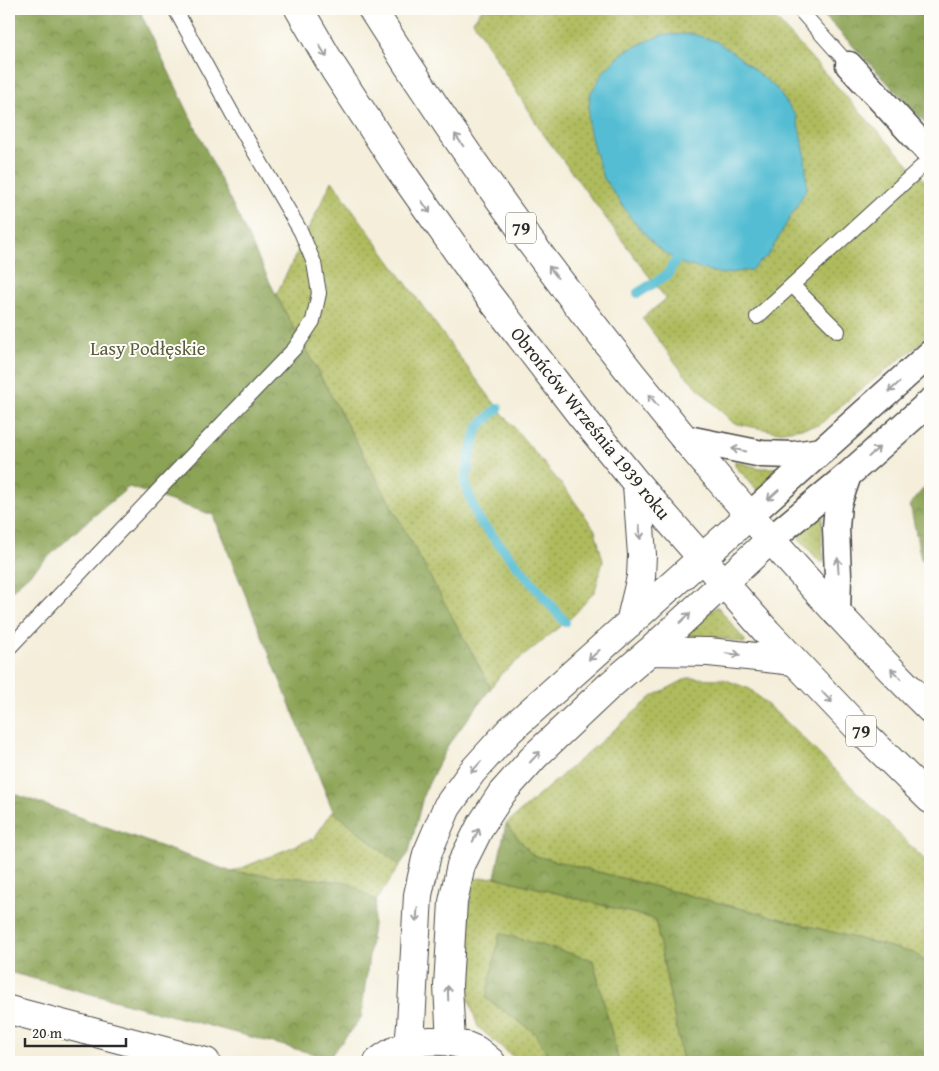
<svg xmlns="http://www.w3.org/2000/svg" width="939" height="1071" font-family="'Gentium Book Plus',serif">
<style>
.grass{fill:url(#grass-dots);stroke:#6d7344}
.forest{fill:url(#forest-crowns);stroke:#5b6740}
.water{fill:#55bdd3;stroke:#40747f}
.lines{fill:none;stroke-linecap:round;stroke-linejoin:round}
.stream{stroke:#55bdd3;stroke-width:10}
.service-casing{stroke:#494845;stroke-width:16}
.minor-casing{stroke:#494845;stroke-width:29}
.tertiary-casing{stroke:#494845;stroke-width:30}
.primary-casing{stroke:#494845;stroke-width:30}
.service{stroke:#fff;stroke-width:14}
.minor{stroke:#fff;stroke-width:26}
.tertiary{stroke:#fff;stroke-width:28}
.primary{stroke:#fff;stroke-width:28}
.oneway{stroke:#a0a0a0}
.labels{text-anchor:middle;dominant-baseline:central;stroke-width:4;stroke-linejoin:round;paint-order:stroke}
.shield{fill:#fdfcf7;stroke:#6a6a68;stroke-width:1}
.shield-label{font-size:18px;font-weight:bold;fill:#2b2b2b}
.park-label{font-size:19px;fill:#595d3c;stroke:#fdfcf7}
.street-label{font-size:19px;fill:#2b2b2b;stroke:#fdfcf7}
</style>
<defs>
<pattern id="grass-dots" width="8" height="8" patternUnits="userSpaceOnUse" patternTransform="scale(1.25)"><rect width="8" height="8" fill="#afbb5d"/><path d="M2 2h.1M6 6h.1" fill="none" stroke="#8f984d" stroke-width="1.8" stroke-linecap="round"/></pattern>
<pattern id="forest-crowns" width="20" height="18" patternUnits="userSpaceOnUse" patternTransform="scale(1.25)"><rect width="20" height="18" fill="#8ba354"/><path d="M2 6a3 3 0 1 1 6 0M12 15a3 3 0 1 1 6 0" fill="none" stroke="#728546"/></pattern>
</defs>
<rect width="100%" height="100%" fill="#fdfcf7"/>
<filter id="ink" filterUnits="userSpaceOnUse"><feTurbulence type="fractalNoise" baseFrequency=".02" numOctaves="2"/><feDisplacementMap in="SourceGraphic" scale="10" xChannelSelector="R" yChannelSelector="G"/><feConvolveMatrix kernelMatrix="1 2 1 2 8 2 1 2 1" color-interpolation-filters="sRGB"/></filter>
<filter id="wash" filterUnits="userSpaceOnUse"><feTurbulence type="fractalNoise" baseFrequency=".0096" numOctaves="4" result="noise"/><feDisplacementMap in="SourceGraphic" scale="20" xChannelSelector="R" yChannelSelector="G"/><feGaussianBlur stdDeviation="1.12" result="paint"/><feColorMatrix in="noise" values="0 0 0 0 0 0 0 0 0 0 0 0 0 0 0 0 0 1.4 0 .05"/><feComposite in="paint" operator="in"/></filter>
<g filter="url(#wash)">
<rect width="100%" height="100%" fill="#f4eeda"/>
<!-- grass -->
<path class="grass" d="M482 9H768L773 16C826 73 876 132 930 186V336L854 395 819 425 778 432 733 423 684 374 642 318 666 299 541 131 473 21Z
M332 181 455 351 498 408 570 495 595 530 603 561 595 591 574 615 500 675 491 688 276 295Z
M735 461 759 468H781L783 469 758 491 735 466Z
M820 514H822L823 516C822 526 821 536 822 546 822 552 825 557 824 562H820L797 536V534Z
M716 607H718L746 642 744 643 720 638 674 640Z
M688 678 723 679 750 689 794 729 930 865V965L914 953 532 855 506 824 653 696Z
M333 811 400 865 376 901 347 882 232 872 314 838Z
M495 877 655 919 683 1062H619L593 960 486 998 535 1033 552 1062H519L478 1027 468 997 465 940 473 879Z"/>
<!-- forest -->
<path class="forest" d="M9 9H141L142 16 276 295 491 688 448 745 424 793 409 852 400 865 333 811 213 515 129 487 84 524 9 593Z
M818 9H930V128Z
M930 481V568L921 559 910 504Z
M9 792 232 872 347 882 376 901 361 1018 329 1058 9 972Z
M506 824 532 855 914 953 930 965V1062H683L655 919 495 877Z
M500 933 593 960 619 1062H552L535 1033 486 998Z"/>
<!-- water -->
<path class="water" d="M692 34 716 41 739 57 776 88 796 116 805 153 807 188 769 254 751 270 722 274 682 264 658 248 631 218 603 177 594 149 588 124 590 94 605 70 625 51 661 35Z"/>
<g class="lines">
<!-- stream -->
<path class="stream" d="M638 293 667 275 676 260
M498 408 478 427 470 455 465 483 478 519 565 622"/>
</g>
</g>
<g filter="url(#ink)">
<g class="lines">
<defs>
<path id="service" d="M799 9 849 65
M792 285 838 331
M757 317 930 159
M9 648 51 604 170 478 295 348 313 321 319 293 314 263 301 232 232 113 175 9"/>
<path id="minor" d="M849 65 930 153
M683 438 762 454 793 455 822 451
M750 515 930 354
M770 540 848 475 930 402
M837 614 838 576 836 528 838 504 848 475"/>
<path id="tertiary" d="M630 623 641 577 642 555 637 484
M650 651 709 652 794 661
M9 1010 206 1062
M451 1042 448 986 453 902 461 865 481 825 502 793 536 755 608 687 650 651 770 540
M409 1045 411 1025 418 895 427 854 447 807 472 772 510 730 750 515
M378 1062C406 1039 443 1034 476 1050 481 1053 486 1058 491 1062"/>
<path id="primary" d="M299 9 334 69 398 167 486 292 580 414 637 484 767 632 859 729 930 799
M372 9C478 178 598 339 728 490 793 566 859 639 930 709"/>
</defs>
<!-- service casing -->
<use href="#service" class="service-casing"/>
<!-- minor casing -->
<use href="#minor" class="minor-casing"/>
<!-- tertiary casing -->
<use href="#tertiary" class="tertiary-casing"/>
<!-- primary casing -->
<use href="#primary" class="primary-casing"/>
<!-- service -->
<use href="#service" class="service"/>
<!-- minor -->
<use href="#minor" class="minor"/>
<!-- tertiary -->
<use href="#tertiary" class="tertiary"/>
<!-- primary -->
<use href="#primary" class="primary"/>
</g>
<!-- one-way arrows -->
<defs><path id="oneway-shaft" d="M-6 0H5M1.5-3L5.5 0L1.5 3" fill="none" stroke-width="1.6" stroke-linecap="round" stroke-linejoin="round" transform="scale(1.25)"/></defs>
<g class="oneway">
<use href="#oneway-shaft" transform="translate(323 51) rotate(58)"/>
<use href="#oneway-shaft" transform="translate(459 140) rotate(-125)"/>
<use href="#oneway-shaft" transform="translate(426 207) rotate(55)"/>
<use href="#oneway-shaft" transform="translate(553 272) rotate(-127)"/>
<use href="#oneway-shaft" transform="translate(894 387) rotate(138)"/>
<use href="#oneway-shaft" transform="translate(653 400) rotate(-130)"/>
<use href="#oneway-shaft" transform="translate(739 450) rotate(-169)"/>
<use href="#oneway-shaft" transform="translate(874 452) rotate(-42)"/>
<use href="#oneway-shaft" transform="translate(773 495) rotate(138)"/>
<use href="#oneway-shaft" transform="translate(640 532) rotate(86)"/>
<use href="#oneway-shaft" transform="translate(838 565) rotate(-94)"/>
<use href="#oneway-shaft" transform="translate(685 618) rotate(-43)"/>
<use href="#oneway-shaft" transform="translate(733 654) rotate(6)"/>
<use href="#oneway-shaft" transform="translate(594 655) rotate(138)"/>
<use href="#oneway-shaft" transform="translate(896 674) rotate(-134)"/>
<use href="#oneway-shaft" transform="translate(827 697) rotate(46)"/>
<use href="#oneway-shaft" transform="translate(535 757) rotate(-47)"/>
<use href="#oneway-shaft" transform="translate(476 767) rotate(132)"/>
<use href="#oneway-shaft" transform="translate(476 835) rotate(-64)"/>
<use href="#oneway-shaft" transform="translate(417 915) rotate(93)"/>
<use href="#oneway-shaft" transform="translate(448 993) rotate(-92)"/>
</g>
</g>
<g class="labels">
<!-- shield labels -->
<g class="shield">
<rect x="506" y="212.5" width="30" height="31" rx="4"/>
<rect x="846" y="715.5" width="30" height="31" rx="4"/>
</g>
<g class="shield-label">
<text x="521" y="228">79</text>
<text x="861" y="731">79</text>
</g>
<!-- park labels -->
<g class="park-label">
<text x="148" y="348">Lasy Podłęskie</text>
</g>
<!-- street labels -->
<g class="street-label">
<text transform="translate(591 423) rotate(51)">Obrońców Września 1939 roku</text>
</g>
</g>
<!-- margin -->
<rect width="939" height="1071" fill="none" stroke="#fdfcf7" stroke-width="30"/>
<!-- scale -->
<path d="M25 1038v8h101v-8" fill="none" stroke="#2b2b2b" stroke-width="2.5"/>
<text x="32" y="1038" font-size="15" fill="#2b2b2b" stroke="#fdfcf7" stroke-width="4" paint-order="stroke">20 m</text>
</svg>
